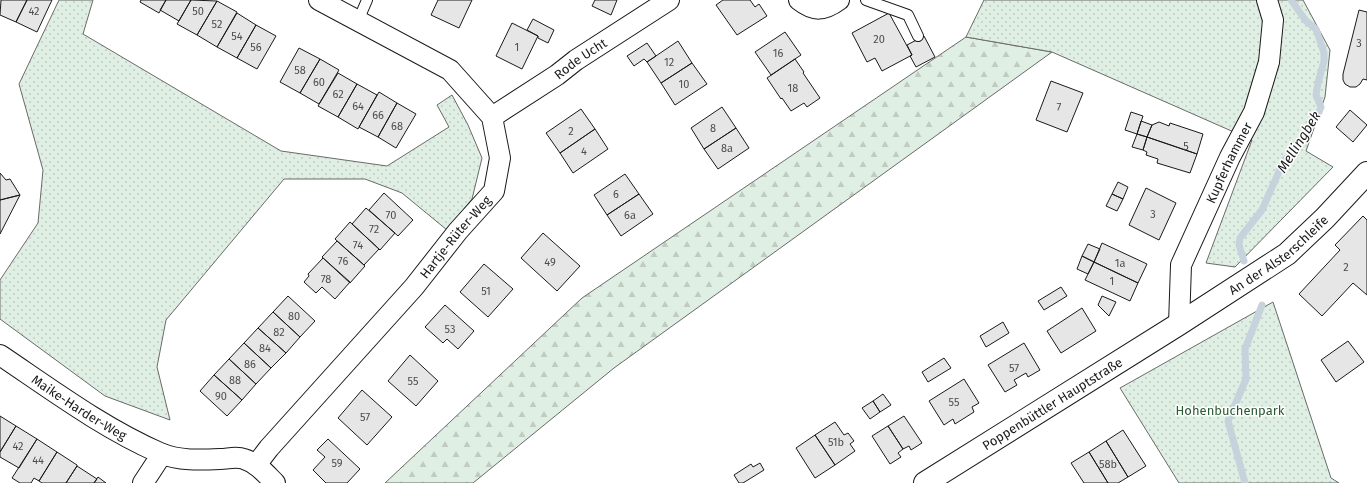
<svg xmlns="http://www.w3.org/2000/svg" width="1367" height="483" font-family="'Fira Sans',sans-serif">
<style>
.forest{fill:url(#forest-firs);stroke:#6a6a6a}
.park{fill:url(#park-dots);stroke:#6a6a6a}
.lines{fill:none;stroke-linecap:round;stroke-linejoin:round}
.stream{stroke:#c6d2dc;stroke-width:7}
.building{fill:#e6e6e6;stroke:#1a1a1a}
.service-casing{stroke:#1a1a1a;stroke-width:12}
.minor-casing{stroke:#1a1a1a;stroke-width:22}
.tertiary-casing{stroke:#1a1a1a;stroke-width:24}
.service{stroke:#fff;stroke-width:10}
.minor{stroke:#fff;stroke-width:20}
.tertiary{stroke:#fff;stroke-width:22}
.labels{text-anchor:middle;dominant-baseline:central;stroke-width:3;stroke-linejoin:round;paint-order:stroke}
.number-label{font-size:11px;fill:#4d4d4d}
.street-label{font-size:13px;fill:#1a1a1a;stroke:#fff}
.park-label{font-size:13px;fill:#2b5a34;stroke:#fff}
.water-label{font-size:14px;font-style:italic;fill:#1a1a1a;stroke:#fff}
</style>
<defs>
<pattern id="forest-firs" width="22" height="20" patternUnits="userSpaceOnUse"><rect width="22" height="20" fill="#e0efe3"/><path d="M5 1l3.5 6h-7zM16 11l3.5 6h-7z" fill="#c0ccc2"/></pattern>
<pattern id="park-dots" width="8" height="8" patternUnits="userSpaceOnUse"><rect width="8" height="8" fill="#e0efe3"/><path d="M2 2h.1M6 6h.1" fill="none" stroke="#c0ccc2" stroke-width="1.8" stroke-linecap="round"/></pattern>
</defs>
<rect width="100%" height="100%" fill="#fff"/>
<!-- forest -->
<path class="forest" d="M966 37 1052 52 614 368 473 483H385L582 298Z"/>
<!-- park -->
<path class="park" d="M59 0H93L83 34 281 151 387 166 449 127 437 105 452 95 468 125 482 158 472 199 447 230 402 193 365 179H284L166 320 157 367 170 420 105 396 0 319V280L38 223 43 170 19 84Z
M984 0H1303L1330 50 1325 97 1306 151 1333 167 1235 267 1206 263 1252 140 1052 52 966 37Z
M1273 302 1331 478 1339 483H1179L1120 388Z"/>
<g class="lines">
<!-- stream -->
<path class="stream" d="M1244 261 1239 245 1240 238 1262 210 1284 160 1294 153 1317 117 1321 107 1316 95 1318 83 1324 61V53L1316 29 1306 21 1291 0
M1245 483 1228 421 1246 379 1245 349 1262 305"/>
</g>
<!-- building -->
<path class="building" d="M1 0H27L16 22 0 15Z
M27 0H52L37 32 16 22Z
M141 0H166L159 13 140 2Z
M166 0H191L179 21 160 10Z
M191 0 217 1 197 35 177 24Z
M438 0H472L459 28 431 15Z
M595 0H617L611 15 592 6Z
M723 0H750L755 7 759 4 767 16 737 35 716 5Z
M217 1 237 12 217 47 197 35Z
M1359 10 1367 12V80L1363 79 1360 84 1356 87H1350L1345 84 1343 80V74Z
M237 13 256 25 237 58 217 47Z
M889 13 912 55 882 71 875 58 867 62 852 33Z
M533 19 554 30 548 43 538 38V36L527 30Z
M512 23 538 36 522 69 496 56Z
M256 25 276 36 257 69 237 58Z
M785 32 801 55 771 75 755 52Z
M924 36 935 57 916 67 910 56 912 55 907 45Z
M678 41 692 63 661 83 647 62Z
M647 43 656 56 647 62 644 59 634 66 627 56Z
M299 48 320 59 300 93 280 82Z
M320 59 339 70 319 104 300 93Z
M795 59 804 72 803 73 820 98 807 107 804 103 791 111 782 98 781 99 767 78Z
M692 63 707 84 675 105 661 83Z
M338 73 357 84 338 117 318 106Z
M1051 81 1083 93 1067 132 1036 120Z
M357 84 377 95 358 129 338 117Z
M379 92 397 103 378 137 359 127Z
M397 103 416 114 396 148 378 137Z
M722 107 736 128 704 149 691 128Z
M581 109 595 129 560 153 546 133Z
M1350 110 1367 125 1353 142 1336 127Z
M1131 112 1143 116 1137 134 1125 130Z
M1141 121 1152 125 1147 137 1137 134Z
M1159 122 1169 126 1170 123 1203 134 1197 154 1147 137 1152 125Z
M736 128 749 148 718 169 704 149Z
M595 129 608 149 573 173 560 153Z
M1137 134 1147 137 1143 150 1132 147Z
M1147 137 1197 154 1190 173 1157 163 1158 159 1146 155 1147 152 1143 150Z
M0 173 6 180 10 179 20 195 0 200Z
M625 174 639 194 607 215 594 195Z
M1118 182 1128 187 1123 199 1112 194Z
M1146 188 1176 203 1159 240 1129 225Z
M384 193 413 220 398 236 369 210Z
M639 194 653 214 621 236 607 215Z
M1112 194 1123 199 1117 211 1106 206Z
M20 195 0 234V200Z
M366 208 395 233 380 250 352 224Z
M1363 216 1367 220V295L1353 283 1322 316 1299 294 1340 250 1335 245Z
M350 222 379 249 364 265 335 239Z
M543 233 580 266 557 291 521 258Z
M337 241 365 266 350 283 322 257Z
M1102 243 1147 264 1138 283 1094 262Z
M1088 244 1100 249 1094 262 1082 256Z
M1082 256 1094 262 1088 274 1077 269Z
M323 258 350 282 335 299 322 287 316 293 304 282 309 276 308 274Z
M1094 262 1138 283 1130 301 1085 280Z
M484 264 513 289 488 317 460 292Z
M1061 287 1067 296 1044 310 1038 301Z
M288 296 315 321 300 337 273 312Z
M1102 296 1116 302 1109 316 1098 305Z
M445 305 474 331 458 349 447 339 443 343 425 327Z
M1082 308 1096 331 1061 353 1047 331Z
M273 312 300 337 286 353 258 328Z
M1003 322 1009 333 986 347 980 336Z
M258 328 286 353 271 368 244 343Z
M1348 341 1364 362 1336 382 1321 360Z
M244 343 271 368 256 384 229 359Z
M1024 343 1040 370 1028 377 1026 373 1014 380 1017 385 1005 392 988 365Z
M410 355 438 381 416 406 388 381Z
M944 358 951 368 928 382 922 372Z
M229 359 256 384 242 400 214 375Z
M214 375 242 400 227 416 200 391Z
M964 379 979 403 972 407 974 412 955 424 953 419 944 425 929 401Z
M362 390 392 417 367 445 338 418Z
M883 394 891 405 880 412 873 401Z
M873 401 880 412 870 419 862 408Z
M0 416 16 426 0 452Z
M904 416 922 443 911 450 909 446 903 449 888 426Z
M835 422 844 435 848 433 854 441 850 444 855 451 835 465 815 435Z
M16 426 37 439 19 468 0 457V452Z
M888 426 903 449 898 453 901 457 890 464 872 436Z
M1123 430 1146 466 1128 477 1106 441Z
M815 435 835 465 815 478 796 448Z
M37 439 57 452 39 481 34 478 31 483H20L12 478Z
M328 439 360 469 347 483H326L313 470 325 457 317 450Z
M1106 441 1128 477 1118 483H1108L1089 452Z
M57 452 77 465V466L66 483H42L39 481Z
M1089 452 1108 483H1084L1071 463Z
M760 463 764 470 743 483H739L734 475 751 464 753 467Z
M77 466 97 479 94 483H66Z
M98 477 106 483H94Z"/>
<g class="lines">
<defs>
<path id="service" d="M866 0 908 15 918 36
M358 21 367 0"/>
<g id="minor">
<path d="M799 0C814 12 824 11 839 0"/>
<path id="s1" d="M492 117 557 75 576 60 669 0"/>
<path id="s2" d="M1179 324 1181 265 1230 157 1254 112 1269 62 1273 20 1267 0"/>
<path id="s3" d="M0 355C52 390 103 428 160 453 179 461 200 460 220 459 228 459 236 456 244 459 257 463 266 474 275 483"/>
<path id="s4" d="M256 465 269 448 414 287 458 231 494 191 500 158 492 117 450 70 319 0"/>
<path d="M143 483 162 454"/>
</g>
<g id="tertiary">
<path id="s5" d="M925 483 1179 324 1287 254 1325 218 1367 173"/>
</g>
</defs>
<!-- service casing -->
<use href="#service" class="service-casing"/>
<!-- minor casing -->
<use href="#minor" class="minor-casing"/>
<!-- tertiary casing -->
<use href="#tertiary" class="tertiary-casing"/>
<!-- service -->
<use href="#service" class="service"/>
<!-- minor -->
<use href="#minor" class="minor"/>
<!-- tertiary -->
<use href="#tertiary" class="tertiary"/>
</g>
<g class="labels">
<!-- number labels -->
<g class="number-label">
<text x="34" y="11">42</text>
<text x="198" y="11">50</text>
<text x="217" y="24">52</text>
<text x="237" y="36">54</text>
<text x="879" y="39">20</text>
<text x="1359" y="43">3</text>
<text x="256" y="47">56</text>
<text x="517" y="47">1</text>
<text x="778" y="53">16</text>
<text x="669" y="62">12</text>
<text x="300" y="70">58</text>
<text x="319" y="82">60</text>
<text x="684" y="84">10</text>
<text x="793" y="88">18</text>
<text x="338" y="94">62</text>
<text x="358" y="106">64</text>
<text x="1059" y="107">7</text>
<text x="378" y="115">66</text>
<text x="397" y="126">68</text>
<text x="713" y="128">8</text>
<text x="571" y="131">2</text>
<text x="1186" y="146">5</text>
<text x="727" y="148">8a</text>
<text x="584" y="151">4</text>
<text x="616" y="194">6</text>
<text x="1153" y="214">3</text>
<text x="391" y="215">70</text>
<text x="630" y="215">6a</text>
<text x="374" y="229">72</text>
<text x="358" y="245">74</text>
<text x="343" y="261">76</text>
<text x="550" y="262">49</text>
<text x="1120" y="263">1a</text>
<text x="1346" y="267">2</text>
<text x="326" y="279">78</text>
<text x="1112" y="281">1</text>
<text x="486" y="291">51</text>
<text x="294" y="316">80</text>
<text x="450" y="329">53</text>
<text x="279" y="332">82</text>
<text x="265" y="348">84</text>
<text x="250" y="364">86</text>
<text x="1014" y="368">57</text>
<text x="235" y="380">88</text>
<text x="413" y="381">55</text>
<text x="221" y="396">90</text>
<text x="954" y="402">55</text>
<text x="365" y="417">57</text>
<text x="836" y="442">51b</text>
<text x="18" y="446">42</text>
<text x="38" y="460">44</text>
<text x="337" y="463">59</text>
<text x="1108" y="464">58b</text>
</g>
<!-- street labels -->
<g class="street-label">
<text stroke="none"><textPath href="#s1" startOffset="106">Rode Ucht</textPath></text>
<text stroke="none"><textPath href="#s2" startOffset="172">Kupferhammer</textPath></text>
<text stroke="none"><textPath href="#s4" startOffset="303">Hartje-Rüter-Weg</textPath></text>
<text stroke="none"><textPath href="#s5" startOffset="421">An der Alsterschleife</textPath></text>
<text stroke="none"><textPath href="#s5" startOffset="150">Poppenbüttler Hauptstraße</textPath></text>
<text stroke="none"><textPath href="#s3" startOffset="95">Maike-Harder-Weg</textPath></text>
</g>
<!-- park labels -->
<g class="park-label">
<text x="1230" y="410">Hohenbuchenpark</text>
</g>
<!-- water labels -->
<g class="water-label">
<text transform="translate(1299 142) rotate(-58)">Mellingbek</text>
</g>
</g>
</svg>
